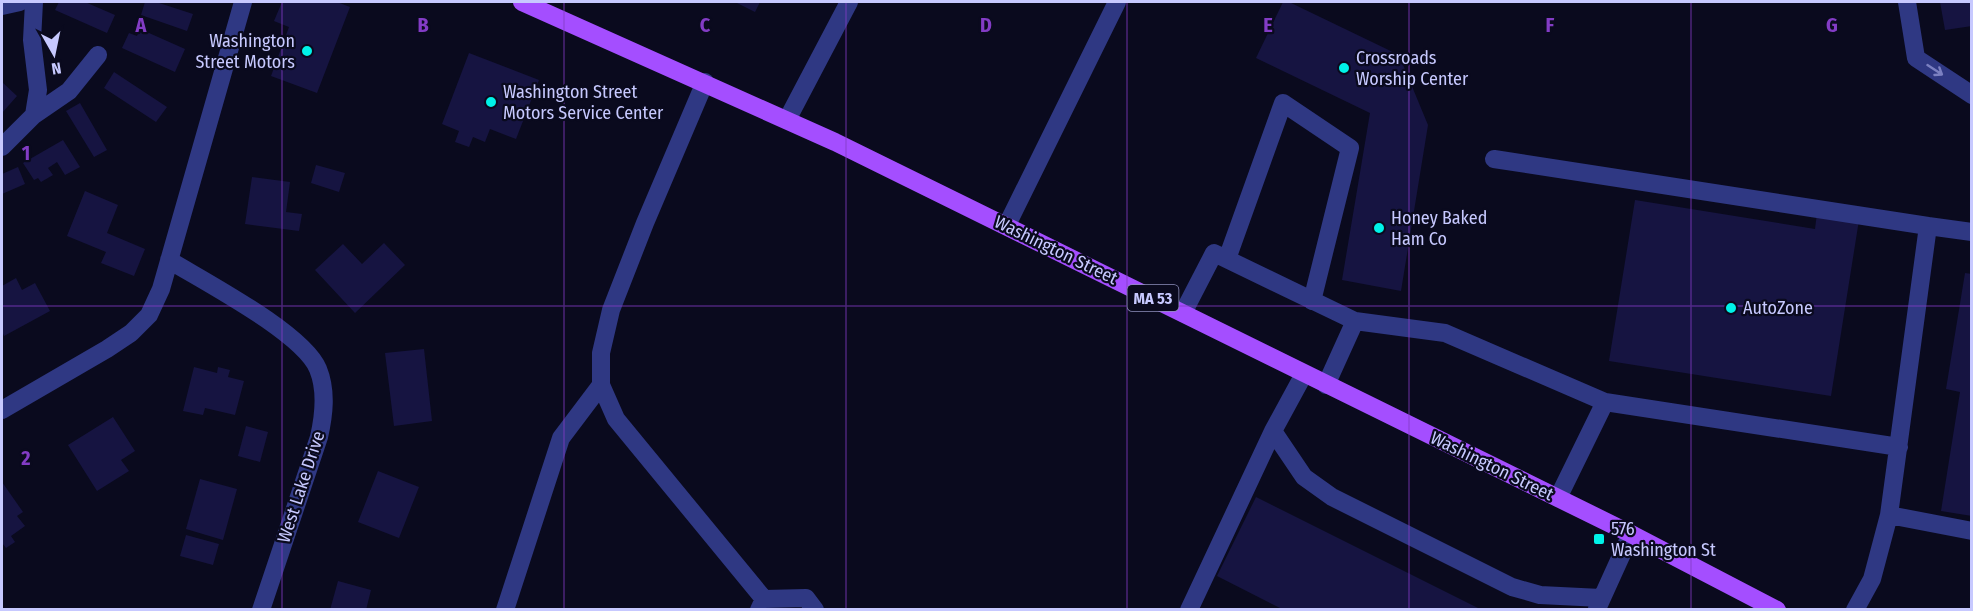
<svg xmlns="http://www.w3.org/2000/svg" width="1973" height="611" font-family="'Fira Sans Condensed',sans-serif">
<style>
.building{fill:#161441}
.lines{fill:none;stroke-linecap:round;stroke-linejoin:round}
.minor{stroke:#2f3883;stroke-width:18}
.major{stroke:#a44eff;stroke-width:18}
.oneway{stroke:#7b80c1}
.grid{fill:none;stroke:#833cc5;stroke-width:1.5;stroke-opacity:0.55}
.poi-dot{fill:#00f2e8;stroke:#0a0a1e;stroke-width:2}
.labels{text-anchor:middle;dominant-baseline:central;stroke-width:4.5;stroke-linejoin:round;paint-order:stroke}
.shield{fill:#0a0a1e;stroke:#8e90bc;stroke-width:1.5}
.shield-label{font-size:16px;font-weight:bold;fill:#c7c9ff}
.poi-label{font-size:18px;fill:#c7c9ff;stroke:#0a0a1e;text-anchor:start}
.street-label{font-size:18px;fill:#c7c9ff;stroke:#0a0a1e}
.grid-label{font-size:20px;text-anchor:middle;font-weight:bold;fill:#833cc5;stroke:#0a0a1e;stroke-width:4.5;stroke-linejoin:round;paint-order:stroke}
</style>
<rect width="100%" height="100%" fill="#0a0a1e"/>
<!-- building -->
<path class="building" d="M59 2H85L115 15 107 33 55 10Z
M145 2H156L193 14 187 31 141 15Z
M282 2H337L350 7 317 93 271 76 289 27 274 21Z
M735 2H760L755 12Z
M1283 2H1289L1399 55 1428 125 1401 291 1342 280 1370 113 1256 58Z
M1940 2H1972V26L1945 30Z
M140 29 185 49 175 72 122 48 129 33 137 36Z
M469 53 539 80 516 139 490 129 485 142 473 137 469 147 455 142 459 131 442 124Z
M114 72 167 107 156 122 104 88Z
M2 82 17 96 2 113Z
M80 103 107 150 94 157 66 111Z
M63 140 80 167 65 175 57 162 48 168 53 175 41 182 38 178 34 180 23 163Z
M316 165 345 173 339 192 311 183Z
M18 167 25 184 2 194V174Z
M252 177 290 182 286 212 302 214 299 231 245 224Z
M85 191 118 205 107 233 145 249 134 276 101 263 106 252 67 236Z
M1635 200 1815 229 1817 213 1859 220 1831 396 1609 361Z
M384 243 405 265 355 313 315 270 343 244 362 264Z
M1965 273 1972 274V516L1941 511 1960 392 1946 389Z
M16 278 22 290 35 283 50 311 4 336 2 331V286Z
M424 349 432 421 394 426 385 353Z
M194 367 217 373 218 367 230 370 228 377 244 381 235 415 205 408 203 415 183 411Z
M113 417 135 451 121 460 129 471 97 491 68 445Z
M246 426 268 432 260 462 238 456Z
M378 471 419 487 399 538 358 522Z
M200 479 237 489 223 540 186 529Z
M2 482 23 512 17 516 25 526 11 536 15 542 6 548 2 543Z
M1256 497 1482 610H1284L1217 576Z
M186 535 219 544 213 565 180 556Z
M338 581 371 590 366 610H330Z"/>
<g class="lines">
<!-- minor -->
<path class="minor" d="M1907 2 1916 58 1972 95
M2 6 20 2
M705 82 645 223 611 310 601 353V385L616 419 764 599 759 610
M34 115 69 91 98 55
M787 120 849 2
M2 147 34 115 38 90 32 40 34 2
M1494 159 1928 226
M1007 225 1117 2
M1227 259 1283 103 1350 148 1312 301
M169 260C205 282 303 333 318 369 327 391 324 415 319 437L261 610
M1183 313 1214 253 1355 321
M1326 385 1355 321 1445 333 1605 402
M2 410 107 349 131 333 149 315 161 289 243 2
M1273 431 1304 477 1332 497 1512 587 1540 595 1601 598
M1558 498 1605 402 1899 447
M1889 515 1928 226 1972 232
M764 599 806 598 815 610
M1597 609 1631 534
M505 610 561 438 601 385
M1189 610 1273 431 1304 374
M1855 610 1872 579 1889 515 1972 531"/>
<!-- major -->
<path class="major" d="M522 2 835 142 1631 534 1777 610"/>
</g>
<!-- one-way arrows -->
<defs><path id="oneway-shaft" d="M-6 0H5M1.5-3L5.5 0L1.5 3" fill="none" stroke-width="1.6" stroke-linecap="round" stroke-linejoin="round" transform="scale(1.5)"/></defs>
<use class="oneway" href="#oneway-shaft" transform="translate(1935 70) rotate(33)"/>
<!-- grid -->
<path class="grid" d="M282 2V610M564 2V610M846 2V610M1127 2V610M1409 2V610M1691 2V610M2 306H1972"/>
<!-- markers -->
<g class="poi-dot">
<circle cx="307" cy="51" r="6"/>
<circle cx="1344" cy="68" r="6"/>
<circle cx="491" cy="102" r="6"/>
<circle cx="1379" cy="228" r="6"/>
<circle cx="1731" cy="308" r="6"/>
<rect x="1593" y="533" width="12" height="12" rx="3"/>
</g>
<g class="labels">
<!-- shield labels -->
<rect class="shield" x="1127.5" y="285" width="51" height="26" rx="4.5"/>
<g class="shield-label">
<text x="1153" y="298">MA 53</text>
</g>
<!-- poi labels -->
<g class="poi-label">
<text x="295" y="41" text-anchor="end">Washington<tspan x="295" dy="21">Street Motors</tspan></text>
<text x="1356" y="58">Crossroads<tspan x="1356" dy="21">Worship Center</tspan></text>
<text x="503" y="92">Washington Street<tspan x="503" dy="21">Motors Service Center</tspan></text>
<text x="1391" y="218">Honey Baked<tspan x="1391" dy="21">Ham Co</tspan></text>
<text x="1743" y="308">AutoZone</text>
<text x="1611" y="529">576<tspan x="1611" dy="21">Washington St</tspan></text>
</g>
<!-- street labels -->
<g class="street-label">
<text transform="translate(1056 250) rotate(26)">Washington Street</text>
<text transform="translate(1492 466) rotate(26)">Washington Street</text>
<text transform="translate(301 487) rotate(-72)">West Lake Drive</text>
</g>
</g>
<g class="grid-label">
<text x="141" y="32">A</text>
<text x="423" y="32">B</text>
<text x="705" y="32">C</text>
<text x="986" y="32">D</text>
<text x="1268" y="32">E</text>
<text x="1550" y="32">F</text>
<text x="1832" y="32">G</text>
<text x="26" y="160">1</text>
<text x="26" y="465">2</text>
</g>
<!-- border -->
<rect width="1973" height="611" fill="none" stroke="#c7c9ff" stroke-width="6"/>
<!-- north arrow -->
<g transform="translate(54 54) rotate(171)" stroke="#0a0a1e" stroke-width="4.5" paint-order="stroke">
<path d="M0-4.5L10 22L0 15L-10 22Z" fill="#c7c9ff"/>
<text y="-9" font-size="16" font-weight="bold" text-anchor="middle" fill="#c7c9ff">N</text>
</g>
</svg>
